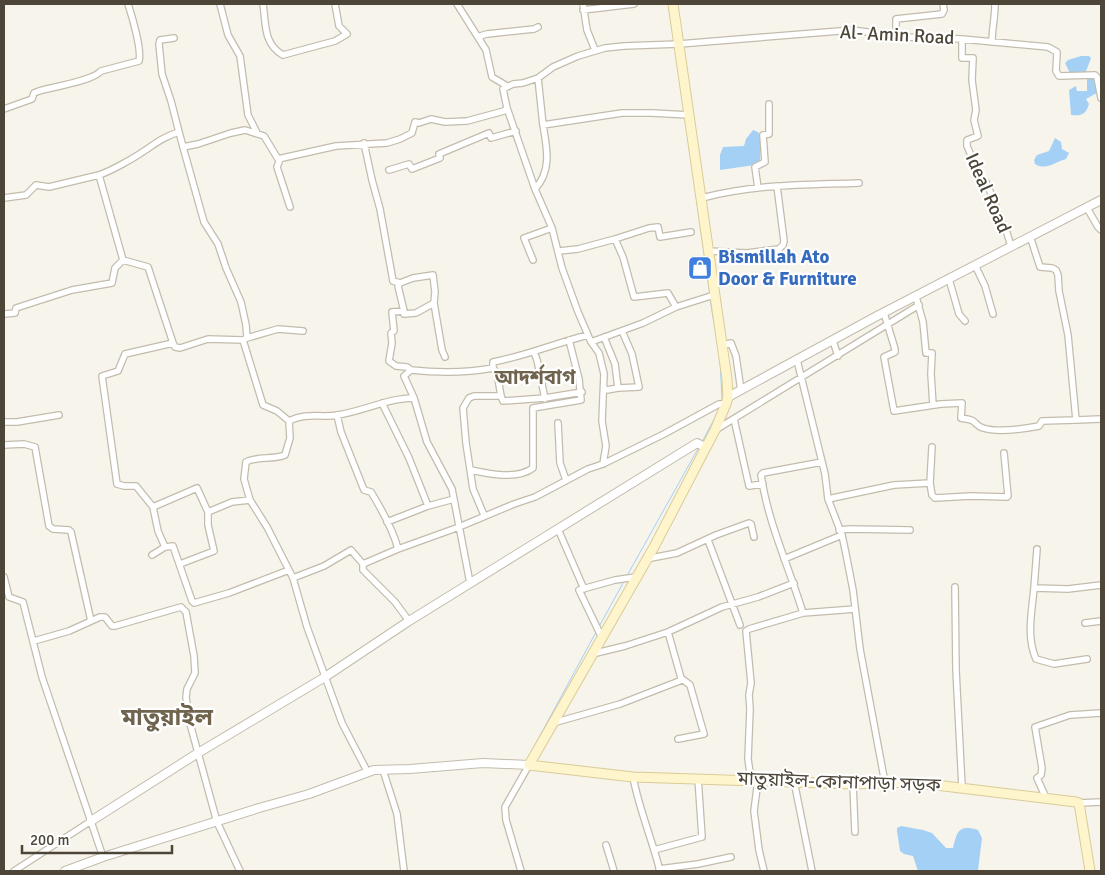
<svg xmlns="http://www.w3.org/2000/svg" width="1105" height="875" font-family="Signika,'Noto Sans Bengali',sans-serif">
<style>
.water{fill:#a5d0f6}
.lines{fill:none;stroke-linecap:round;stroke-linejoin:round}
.stream{stroke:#a5d0f6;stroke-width:1}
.minor-casing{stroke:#c3bcad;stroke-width:8}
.tertiary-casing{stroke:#c3bcad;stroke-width:10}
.secondary-casing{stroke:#dacb98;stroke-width:11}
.minor{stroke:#fff;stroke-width:5.5}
.tertiary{stroke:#fff;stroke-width:8}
.secondary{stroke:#fff5cd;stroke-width:9}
.labels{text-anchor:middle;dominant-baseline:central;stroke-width:4.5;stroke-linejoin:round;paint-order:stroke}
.street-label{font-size:19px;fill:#4c4538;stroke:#fff}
.shop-label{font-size:19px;font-weight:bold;fill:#366cbe;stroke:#fff;text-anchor:start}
.neighbourhood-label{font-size:20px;font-weight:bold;fill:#70644e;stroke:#fff}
.district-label{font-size:24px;font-weight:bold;fill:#70644e;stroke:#fff}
</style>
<rect width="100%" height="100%" fill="#f7f4eb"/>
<!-- water -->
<path class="water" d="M1081 56H1089L1091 58 1085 74 1070 73 1065 63 1068 60Z
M1087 79H1095L1101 93 1095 94 1086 99 1089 104C1086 115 1081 116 1071 115L1069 90 1076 86 1077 91H1087Z
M753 130 758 132 761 139 760 162 755 165 720 170V155L723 147 744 146 746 139Z
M1055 138 1061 142 1062 149 1069 153 1066 159C1055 162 1046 171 1035 164L1034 160 1037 155 1049 151Z
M901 826 923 830 932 833 946 848H953C957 832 958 824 978 830L982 838 978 870 918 871 913 856 904 854 900 851 897 831V828Z"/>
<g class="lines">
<!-- stream -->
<path class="stream" d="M668 4 673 33
M685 118 710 295
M710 299 715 329
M720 358 722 401
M702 442 718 412
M628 574 699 447
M600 625 623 583
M530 754 595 634"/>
<defs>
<path id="minor" d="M220 4 228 35 240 56 248 115 257 133
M263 4C266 23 263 44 283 55L335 41 347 34 339 26 335 4
M457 4 486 50 492 77 507 86
M583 4 587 30 595 50
M583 10 634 4
M896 27V19L942 14 944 10 943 4
M174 38 160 40 159 44 162 74 171 101 179 132
M962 39V58H973L972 80 976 110 974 120 978 136 967 140V146L982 181 986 182 995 203 999 219 1006 230 1011 246
M480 40V36L487 34 534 29 538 27
M992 42C992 29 995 17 995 4
M538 78 543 125 622 113H652L689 115
M507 108 535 189 552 228 562 268 578 312 588 335
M4 109 32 99 34 93 39 91C52 87 93 81 101 71L139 61C142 50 132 16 128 4
M364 143 372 180 380 209 393 281 400 283 398 286 404 311 392 312 394 331 391 333 392 343 389 361 396 366 407 367 411 370
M183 147 204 222 218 244 226 268 241 302 246 325 247 338 243 340
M280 159 277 167 290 207
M389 170 409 164 412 169 440 158 439 154 489 133 491 138 516 131
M758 188 755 167 765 162 763 135 769 134V104
M535 189C552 171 547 148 543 125
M701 196 706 197C758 184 806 185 859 183
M4 198 26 195 36 185 49 187 99 175
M1087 208 1098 227 1101 230
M1030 236 1040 267 1052 268 1056 270 1058 275 1059 291 1068 335 1076 420 1101 419
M615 239 649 228 658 227 660 237 691 232
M559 251 578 249 615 239 623 257 634 297 668 293 676 307
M708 251 747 253 779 249 783 245 784 241 777 186
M533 260 524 238 552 228
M975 265 985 286 993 314
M949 279 959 314 965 321
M400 283 413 278 433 275 435 292 434 303 442 350 445 357
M916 297 923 322 926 353H932L931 374 933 405
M404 311V314L416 313 434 303
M884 313 895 349V352L884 357 894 411 941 404 962 403 961 418C965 419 970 419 973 421 977 424 978 427 983 428 998 433 1023 429 1039 426L1042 421 1076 420
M4 314 15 313 16 308 72 290 112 283 115 268 123 260
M247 338 278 329 303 331
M833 341 838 356
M591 342 599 353 604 374 602 421 606 446 603 464
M723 345 731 343 736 356 741 391
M534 352 537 360 545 399
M797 360 825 474 828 499 842 535 846 554 853 590 860 649 885 783
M493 368 497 373 501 396
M604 388 607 390 618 388 615 364 604 337
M618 388 639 387 632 354 622 331
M414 398 427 442 452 489 470 583
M382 403 409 458 428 506
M337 415 341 432 364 490 371 492C382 510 393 529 398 549
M734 419 749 486 763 484
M289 421 277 411 263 405 243 340 208 339 180 348 175 347 173 343 148 267 123 260 99 175C111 171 134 158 144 151 156 143 165 136 179 132L183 147 198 144 231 133 245 130 264 136 278 159 336 146 387 143 400 139 412 133 415 122 419 123 431 119 445 122 467 121 504 111 507 108 503 89 513 84 523 83 538 78 553 67 578 56 605 48 624 46 679 44 852 30 904 37 962 39 1048 47 1057 52 1056 71 1059 76 1095 75 1097 77 1101 98
M4 422H17L59 415
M558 423 560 463 566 480
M717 429 919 305
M4 445 24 444 35 447 49 526 53 529 69 530 71 532 91 621
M932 447 930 483 932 495 935 498 971 496 1007 497 1008 496 1004 453
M471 470C489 474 517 480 533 468V408L581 400 579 379 569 340
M828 499 894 485 930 483
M153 507 197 488 208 512 232 502 250 500
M484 515 473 489 466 443 463 408 469 398 474 396H501L503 401 545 398 582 392
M387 522 428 506 454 499
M558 529 584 589
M839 530 850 529 910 530
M708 540 740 625
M165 547 158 531 153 507 136 486H124L117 484 102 376 118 371 125 354 173 343
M152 555 165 547 173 546 192 601 194 603 229 593 289 570
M646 559 677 553 716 535 749 523 751 524 754 537
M784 559 842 535
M180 564 214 551 208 525V512
M363 564V570L395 602 409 621
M4 577 9 597 23 602 42 677 103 857
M293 578 324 566 351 550 363 564 398 549 459 527 514 504 535 497 588 469 603 464 664 434 719 404H726
M955 587 956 670 962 787
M1034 588 1037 549
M803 613C789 567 768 523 761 475L763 473 822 462
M1085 623 1101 621
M668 632 681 678 690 685 704 734 678 739
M602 638 579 590 615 580 636 577
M34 641 69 631 100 617H105L112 626H115L181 607 186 612 194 656 195 673 187 689 186 697 189 720 217 822 240 871
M592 654 625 646 668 632 722 607 758 597 794 583
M1087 659 1054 664 1036 659C1026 637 1032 611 1034 588L1068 589 1101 585
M553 723 620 704 682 680
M383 770 397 814 404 871
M367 771 342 723 307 627 293 578 267 527 250 500 244 479 246 462C257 456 273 460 285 455L290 438 289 421C307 412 320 418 338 415 364 411 388 398 414 398L404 376 411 370C439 373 466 373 493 368V362C526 356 556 343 588 335L591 342 643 323 676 307 714 295
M633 777C639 809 652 839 660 871
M751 780 748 759 750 709 749 695 751 683 746 631 749 629 803 613 855 609
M758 780 754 811 759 850 764 871
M794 781 812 871
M853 784 855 832
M1046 798 1037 778 1041 775 1042 768 1035 727 1070 715 1101 713
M1079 803 1101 802
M606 845 614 871
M654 850 702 837 698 778
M659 869 698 864 731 857
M14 871 91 821
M521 871 506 820 505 807 529 765"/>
<path id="tertiary" d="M728 397 877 316 1101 200
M91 821 198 753 325 677 409 621 697 443 705 447
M65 871 103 857 259 808 309 794 374 770 410 769 483 763 529 765"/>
<path id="secondary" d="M673 4 727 379 728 397 726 404 715 430 654 547 529 765 633 777 853 784 911 782 1076 802 1079 803 1090 871"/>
</defs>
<!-- minor casing -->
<use href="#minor" class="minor-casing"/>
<!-- tertiary casing -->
<use href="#tertiary" class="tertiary-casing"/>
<!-- secondary casing -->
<use href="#secondary" class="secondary-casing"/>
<!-- minor -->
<use href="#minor" class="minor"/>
<!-- tertiary -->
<use href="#tertiary" class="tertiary"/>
<!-- secondary -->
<use href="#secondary" class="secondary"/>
</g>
<!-- icons -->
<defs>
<symbol id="shop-square" viewBox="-11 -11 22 22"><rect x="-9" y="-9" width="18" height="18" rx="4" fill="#3f7fe0" stroke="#fff"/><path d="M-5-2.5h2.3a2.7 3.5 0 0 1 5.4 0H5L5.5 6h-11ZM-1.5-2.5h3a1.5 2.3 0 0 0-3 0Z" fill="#fff"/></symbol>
</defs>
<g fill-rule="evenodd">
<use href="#shop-square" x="686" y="254" width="28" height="28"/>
</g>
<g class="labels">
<!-- street labels -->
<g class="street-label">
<text transform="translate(897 35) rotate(3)">Al- Amin Road</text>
<text transform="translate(988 193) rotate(66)">Ideal Road</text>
<text transform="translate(839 782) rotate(2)">মাতুয়াইল-কোনাপাড়া সড়ক</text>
</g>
<!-- shop labels -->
<g class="shop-label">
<text x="718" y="257">Bismillah Ato<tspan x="718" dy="22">Door &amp; Furniture</tspan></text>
</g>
<!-- neighbourhood labels -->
<g class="neighbourhood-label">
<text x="535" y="377">আদর্শবাগ</text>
</g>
<!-- district labels -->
<g class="district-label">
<text x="167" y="717">মাতুয়াইল</text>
</g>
</g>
<!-- border -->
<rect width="1105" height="875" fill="none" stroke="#4c4538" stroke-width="10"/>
<!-- scale -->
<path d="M22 845v8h150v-8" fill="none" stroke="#4c4538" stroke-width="2.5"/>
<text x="30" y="845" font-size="15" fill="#4c4538" stroke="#ffffff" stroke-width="4" paint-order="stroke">200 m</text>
</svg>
